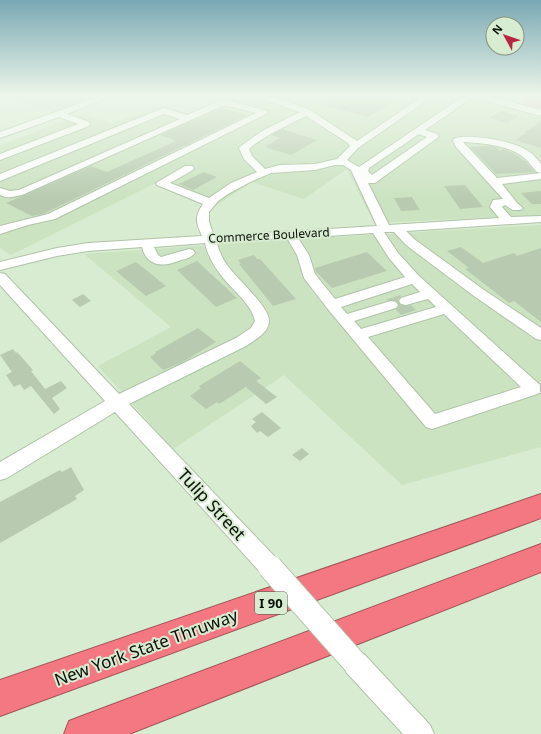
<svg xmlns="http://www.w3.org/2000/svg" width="541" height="734" font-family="'Noto Sans',sans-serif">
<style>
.built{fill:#cbe3c1}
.green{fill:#deafb0}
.building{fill:#b8cbb0}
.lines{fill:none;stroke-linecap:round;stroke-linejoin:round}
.minor-casing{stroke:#b0c3a8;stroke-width:2}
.highway-casing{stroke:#a15457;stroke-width:2}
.minor{fill:#fff;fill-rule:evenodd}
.highway{fill:#f37882;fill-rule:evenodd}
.minor-bridge-casing{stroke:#b0c3a8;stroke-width:26;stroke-linecap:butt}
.minor-bridge{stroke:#fff;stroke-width:24}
.labels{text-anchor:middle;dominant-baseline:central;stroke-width:4;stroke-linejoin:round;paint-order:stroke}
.far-street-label{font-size:12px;fill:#0a1007;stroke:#d8ecd1}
.shield{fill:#d8ecd1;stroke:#485244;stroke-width:1}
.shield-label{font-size:13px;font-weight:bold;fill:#0a1007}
.near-street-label{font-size:17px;fill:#0a1007;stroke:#d8ecd1}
</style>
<rect width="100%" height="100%" fill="#d8ecd1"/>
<!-- built -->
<path class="built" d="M9 96H100L52 113Z
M237 96H522L529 98 520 104 541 110V215L374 223 347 169 304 199 252 182 214 207 154 184 11 255 0 248V145L83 114 111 124 161 105 189 113Z
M541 225V447L402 485 284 375 173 449 98 366 171 327 84 254 266 241Z"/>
<!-- green -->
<path class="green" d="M522 96H541V110L519 104 528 98Z"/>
<!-- building -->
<path class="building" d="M333 96H403L368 117 319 104Z
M222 108 248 115 43 214 32 216 6 203 91 166 107 172 176 141 160 135Z
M501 111 519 116 508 123 489 118Z
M541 121V148L515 140 526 133 525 132Z
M282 129 317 140 291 155 265 147 280 138 271 135Z
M490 146 496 147 500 151 503 149 515 154 525 161 535 172 496 174 470 147Z
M204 172 217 177 193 190 179 184Z
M465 185 483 207 460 209 444 186Z
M541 191V204H532L521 193Z
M412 197 420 210 401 211 394 198Z
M461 247 483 263 514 253 517 256 541 248V322L514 301 509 303 465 269 469 268 447 251Z
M367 252 387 271 332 288 316 272 315 268Z
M254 255 257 259H260L296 299 273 306 239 264H241L238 260Z
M197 261 237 298 216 307 177 270Z
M136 262 166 286 146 296 116 271Z
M83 294 91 301 80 307 72 300Z
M400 295 401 296 398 300 400 305 406 306 411 305 416 310 401 315 396 310 399 306 397 301 385 300Z
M198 328 216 342 181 363 163 370 150 357 156 353 155 352Z
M13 349 16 353 17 352 33 370 31 371 45 389 61 381 67 388 52 398 60 409 54 414 31 386 24 390 20 384 14 387 6 375 12 372 0 355Z
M240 361 261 378 256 381 277 397 266 404 246 387 219 404 217 402 206 409 190 396 201 388 199 386Z
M262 412 281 428 268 437 260 431 257 433 251 426 256 422 252 419Z
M302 448 309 454 300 461 292 455Z
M71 467 84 490 75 496 77 499 0 543V502L60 470 62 472Z"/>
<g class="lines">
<defs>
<path id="minor" d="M100 96H112L67 114 89 122 90 124 89 126 0 160V154L78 124 59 117 0 138V132Z
M265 96H271L310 110 357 141 423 96H433L358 148 347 160 359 167 464 96H486L541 110V116L473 97 425 130 437 134 439 136 437 138 375 183H368L389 225 499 218 490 207 493 200 503 199 456 147 453 140 455 138C472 134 513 141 528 151 533 154 537 159 541 164V179L502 184 517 203 523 208 521 210H513L505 205 502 207 511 217 541 216V222L406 231 414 239 484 290 541 328V340L536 339 474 296 406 245 394 232H384L398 253 419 276 540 385V393L432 429 426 427 327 308 304 278 297 255 287 238 217 243C219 251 222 258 227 265 235 277 271 308 269 322 268 333 255 340 246 346L129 404 278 560 281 567 278 574 270 578 262 574 115 412 7 478 0 480V462L105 401 0 285V273L5 274 119 394 236 338 251 328 255 321C252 305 234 291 224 279 215 268 208 257 205 243L154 247 158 255 161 257 189 249 193 250 195 253C192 257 186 259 181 260 165 267 147 268 142 247L88 251 57 256 0 270V262L57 248 88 243 202 236C196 223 194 217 203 204L157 185 156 183 185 166H193L194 168 193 170 170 183 209 198 231 183 257 172 244 159 239 148 241 146 262 131 300 112 265 100ZM306 116 348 143 350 146 337 159 315 164 280 165 265 169 252 156 249 149C266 134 287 126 306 116ZM419 134 427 137 372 175 368 171 369 168ZM463 142C481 143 507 145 522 156 528 160 532 167 537 172L541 173 497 178ZM335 165H343L351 170 377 226 214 236 209 222V212L218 201 228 194 250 182 271 173 315 170ZM373 233 389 258 405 277 335 299 315 274 309 255 298 238ZM412 284 420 292 401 298 399 301 401 304 406 305 428 299 436 307 361 329 354 321 396 308 398 305 396 302 391 301 347 314 341 307ZM444 314 521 387 435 414 368 337Z
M229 101 267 111 268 113 55 219 28 225 0 234V226L48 214 256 113 229 106H222L22 195C13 197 8 199 0 195V188L10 191 19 190 180 119 164 114 0 181V174L161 109 164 108 187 115 217 102Z
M355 651 364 654 430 725 434 734H403L346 672 343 663 346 654Z"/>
<path id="highway" d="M541 494V518L0 716V680Z
M541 544V572L129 734H64L69 721 82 716Z"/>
</defs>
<!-- minor casing -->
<use href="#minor" class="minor-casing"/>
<!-- highway casing -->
<use href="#highway" class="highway-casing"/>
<!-- minor -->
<use href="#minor" class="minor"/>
<!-- highway -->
<use href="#highway" class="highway"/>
<defs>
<path id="minor-bridge" d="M270 567 355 663"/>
</defs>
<!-- minor-bridge casing -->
<use href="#minor-bridge" class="minor-bridge-casing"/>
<!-- minor-bridge -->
<use href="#minor-bridge" class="minor-bridge"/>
</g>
<!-- sky -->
<linearGradient id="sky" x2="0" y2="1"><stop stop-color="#79a8b3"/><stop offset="0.48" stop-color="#edf6ea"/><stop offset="1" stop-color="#edf6ea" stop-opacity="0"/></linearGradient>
<rect width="541" height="199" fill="url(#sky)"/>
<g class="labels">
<!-- far-street labels -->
<g class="far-street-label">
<text transform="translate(269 235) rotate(-3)">Commerce Boulevard</text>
</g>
<!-- shield labels -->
<rect class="shield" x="255" y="592" width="32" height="22" rx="3"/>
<g class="shield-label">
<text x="271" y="603">I 90</text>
</g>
<!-- near-street labels -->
<g class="near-street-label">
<text transform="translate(212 504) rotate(47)">Tulip Street</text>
<text transform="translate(146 647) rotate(-20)">New York State Thruway</text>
</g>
</g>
<!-- north arrow -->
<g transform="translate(505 36) rotate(310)"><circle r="19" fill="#d8ecd1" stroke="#869480"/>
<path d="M0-3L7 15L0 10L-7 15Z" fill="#b82742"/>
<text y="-6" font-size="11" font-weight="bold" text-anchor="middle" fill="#0a1007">N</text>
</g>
</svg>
